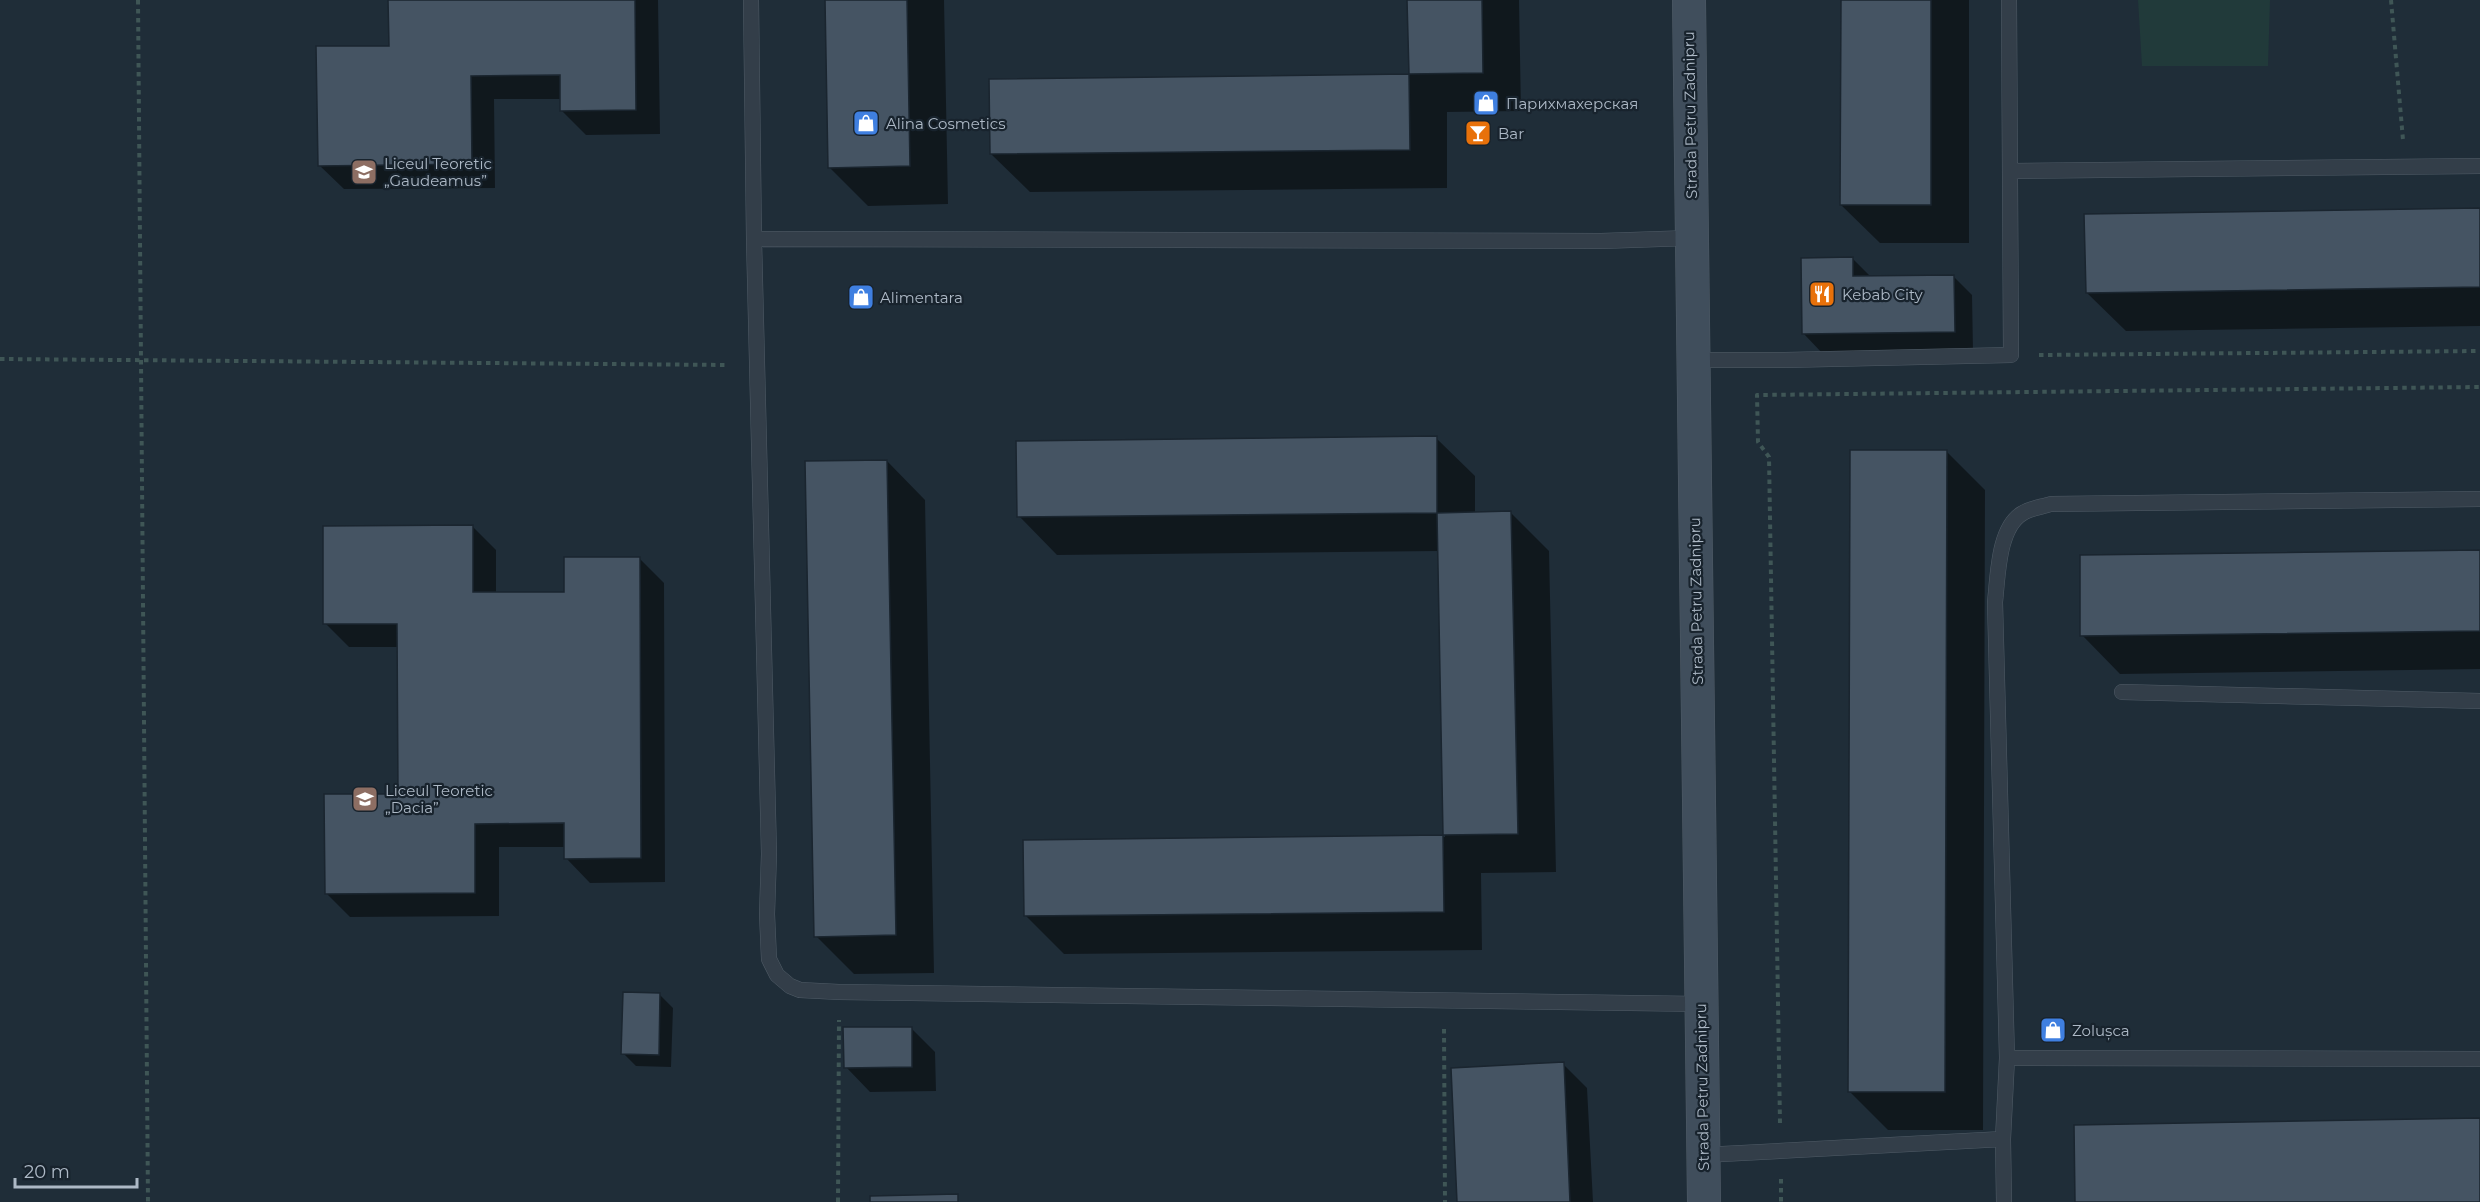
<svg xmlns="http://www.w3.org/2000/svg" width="2480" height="1202" font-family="Montserrat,sans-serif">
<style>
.green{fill:#213a3a}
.shadow{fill:#0007}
.building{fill:#455463;stroke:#1a252f;stroke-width:1.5}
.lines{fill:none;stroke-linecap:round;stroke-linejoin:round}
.lane-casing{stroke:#505c67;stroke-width:16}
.secondary-casing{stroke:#505c67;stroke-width:34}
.path{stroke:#3f5656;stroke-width:4;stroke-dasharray:4.5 4.5;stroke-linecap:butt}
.lane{stroke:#333e49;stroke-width:15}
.secondary{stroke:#404e5c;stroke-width:33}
.labels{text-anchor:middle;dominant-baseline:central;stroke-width:4.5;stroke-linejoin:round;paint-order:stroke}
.poi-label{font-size:15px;fill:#adb9c6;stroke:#18232d;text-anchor:start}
.street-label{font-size:15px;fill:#adb9c6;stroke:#18232d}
</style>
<rect width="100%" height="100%" fill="#1f2d38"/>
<!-- green -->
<path class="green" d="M2138 0H2270L2268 66H2142Z"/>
<!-- shadow -->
<path class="shadow" d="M390 0H658L660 134 586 135 562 111V99H494L495 188 344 189 319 165 390 47Z
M826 0H944L948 204 868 206 829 167Z
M1409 0H1519L1521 111 1447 112V188L1030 192 991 154 990 80 1410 75Z
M1843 0H1969V243H1880L1841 205Z
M2480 209V326L2126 331 2087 293Z
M1853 259 1871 277 1953 276 1972 295 1973 351 1822 353 1804 334Z
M1436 438 1475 476V513L1510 512 1549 551 1556 872 1481 873 1482 950 1064 954 1025 915V841L1445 837 1439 551 1057 555 1019 516Z
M1947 452 1985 490 1983 1130H1888L1849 1091Z
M887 461 925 500 934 973 854 974 816 936Z
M472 526 496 550V593H566L639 558 664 583 665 882 590 883 566 858V847H499V916L350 917 326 893 399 795 398 647H349L325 623Z
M2480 551V669L2120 674 2082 635Z
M660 995 673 1008 671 1067 636 1066 623 1053Z
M911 1028 935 1052 936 1091 870 1092 846 1067Z
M1563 1064 1587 1088 1593 1202H1459Z"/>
<!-- building -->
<path class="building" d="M388 0H635L636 110 560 111V75L471 76 472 164 318 166 316 46H389Z
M825 0H907L910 166 828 168Z
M1407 0H1482L1483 73 1409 74Z
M1841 0H1931V205H1840Z
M1409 74 1410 150 990 154 989 79Z
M2480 208V287L2086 293 2084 214Z
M1853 257V276L1954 275 1955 332 1802 334 1801 258Z
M1437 436V513L1017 517 1016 441Z
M1850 450H1947L1945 1092H1848Z
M887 460 896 935 814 937 805 461Z
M1511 511 1518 834 1443 835 1437 513Z
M473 525V592H564V557H640L641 858 564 859V823L475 824V893L325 894 324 794H398L397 624H323V526Z
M2480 550V631L2080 636V555Z
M1443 835 1444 912 1024 916 1023 840Z
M623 992 660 993 659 1055 621 1054Z
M843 1027H912V1067L844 1068Z
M1564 1062 1570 1202H1457L1451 1068Z
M2480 1118V1202H2075L2074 1125Z
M958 1194V1202H870V1196Z"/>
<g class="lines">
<defs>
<path id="lane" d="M751 0 754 239 769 854 767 914 769 959 777 975 790 986 800 990 839 992 1701 1004
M2011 171 2480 166
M754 239 1601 241 1690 238
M1693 360H1785L2011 355 2009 0
M2122 692 2480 701
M2007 1058 2480 1059
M1703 1155 2003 1139
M2004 1202 2003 1139 2007 1058 1995 602C1998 576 1998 527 2023 513 2030 508 2042 507 2051 504L2480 499"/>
<path id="secondary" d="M1689 0 1704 1202"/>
</defs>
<!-- lane casing -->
<use href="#lane" class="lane-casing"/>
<!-- secondary casing -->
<use href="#secondary" class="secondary-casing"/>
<!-- path -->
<path class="path" d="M138 0 148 1202
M2391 0 2403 140
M2039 355 2480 351
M0 359 728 365
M1444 1029 1445 1202
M1780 1123 1769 457 1758 442 1757 395 2480 387
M1781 1179V1202
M838 1202 839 1020"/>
<!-- lane -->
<use href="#lane" class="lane"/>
<!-- secondary -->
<use href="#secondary" class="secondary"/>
</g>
<!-- icons -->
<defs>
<symbol id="shop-square" viewBox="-11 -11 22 22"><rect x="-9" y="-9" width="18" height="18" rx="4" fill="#3f7fe0" stroke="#18232d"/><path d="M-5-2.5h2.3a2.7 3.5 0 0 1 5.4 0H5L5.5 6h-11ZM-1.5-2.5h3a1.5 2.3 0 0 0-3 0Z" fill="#fff"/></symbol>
<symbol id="bar-square" viewBox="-11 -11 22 22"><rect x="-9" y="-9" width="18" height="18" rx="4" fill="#e8710a" stroke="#18232d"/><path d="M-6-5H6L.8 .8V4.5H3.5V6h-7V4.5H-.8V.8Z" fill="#fff"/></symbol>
<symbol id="school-square" viewBox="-11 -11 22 22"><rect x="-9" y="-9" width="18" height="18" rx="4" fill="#8d6e63" stroke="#18232d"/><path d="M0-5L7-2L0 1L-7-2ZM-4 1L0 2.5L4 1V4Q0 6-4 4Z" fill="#fff"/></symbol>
<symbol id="restaurant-square" viewBox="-11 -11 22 22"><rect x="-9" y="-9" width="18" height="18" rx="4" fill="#e8710a" stroke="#18232d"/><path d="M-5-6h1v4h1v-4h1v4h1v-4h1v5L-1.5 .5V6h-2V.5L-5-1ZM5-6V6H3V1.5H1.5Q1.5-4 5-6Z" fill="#fff"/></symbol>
</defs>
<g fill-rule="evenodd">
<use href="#shop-square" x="1471" y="88" width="30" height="30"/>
<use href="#shop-square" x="851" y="108" width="30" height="30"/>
<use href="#bar-square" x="1463" y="118" width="30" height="30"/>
<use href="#school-square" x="349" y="157" width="30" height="30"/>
<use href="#restaurant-square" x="1807" y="279" width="30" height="30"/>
<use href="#shop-square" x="846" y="282" width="30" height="30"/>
<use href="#school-square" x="350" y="784" width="30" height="30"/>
<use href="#shop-square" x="2038" y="1015" width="30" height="30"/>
</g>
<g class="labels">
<!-- poi labels -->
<g class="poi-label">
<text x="1506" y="103">Парихмахерская</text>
<text x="886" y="123">Alina Cosmetics</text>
<text x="1498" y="133">Bar</text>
<text x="384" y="163">Liceul Teoretic<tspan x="384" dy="17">„Gaudeamus”</tspan></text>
<text x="1842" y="294">Kebab City</text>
<text x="880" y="297">Alimentara</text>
<text x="385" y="790">Liceul Teoretic<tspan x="385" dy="17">„Dacia”</tspan></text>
<text x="2072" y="1030">Zolușca</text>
</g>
<!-- street labels -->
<g class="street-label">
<text transform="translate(1690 115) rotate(-91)">Strada Petru Zadnipru</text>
<text transform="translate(1696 601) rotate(-91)">Strada Petru Zadnipru</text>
<text transform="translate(1702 1087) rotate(-91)">Strada Petru Zadnipru</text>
</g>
</g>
<!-- scale -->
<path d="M15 1178v9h122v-9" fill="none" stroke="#adb9c6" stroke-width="3"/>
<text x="24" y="1178" font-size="18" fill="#adb9c6" stroke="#18232d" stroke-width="4.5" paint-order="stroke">20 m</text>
</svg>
